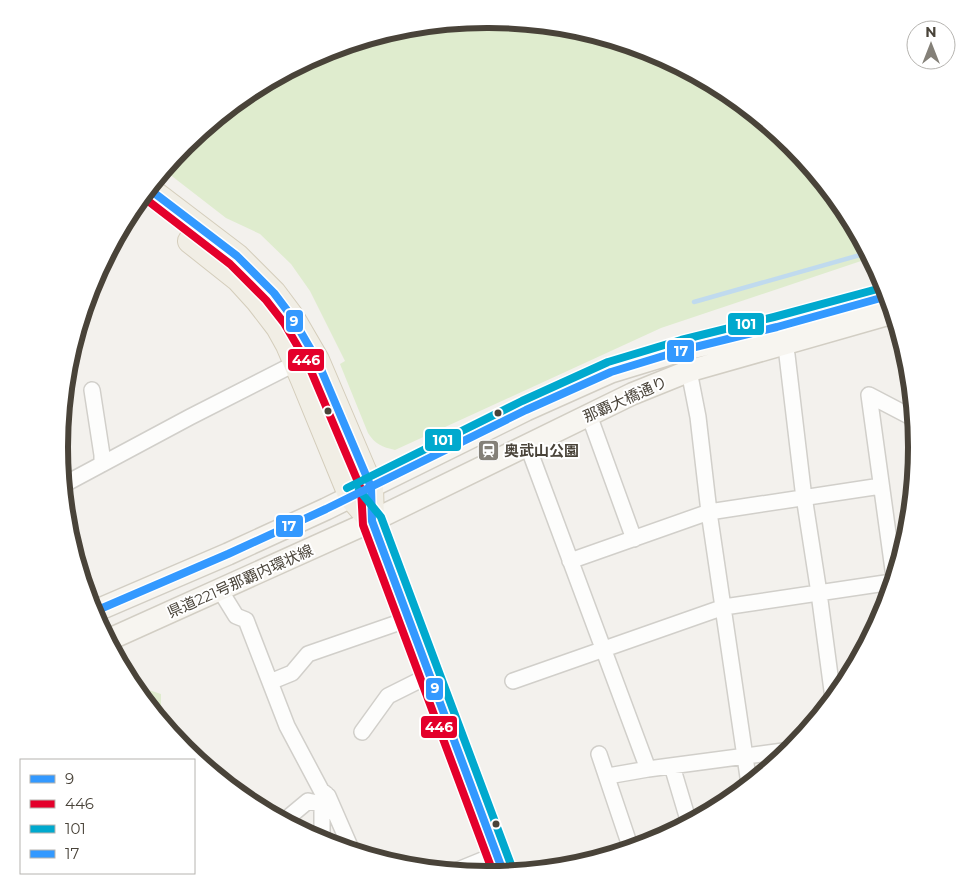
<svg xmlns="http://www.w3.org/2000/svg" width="976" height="894" font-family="Montserrat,'Noto Sans JP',sans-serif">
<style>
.green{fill:#dfecce}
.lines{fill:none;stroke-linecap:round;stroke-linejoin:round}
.stream{stroke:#c0daee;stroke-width:4.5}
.minor-casing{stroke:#d1cfca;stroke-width:18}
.secondary-casing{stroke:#d2cec4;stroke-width:24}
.primary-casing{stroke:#d4cdbb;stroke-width:26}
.minor{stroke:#fdfdfc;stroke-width:15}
.secondary{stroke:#f7f5f0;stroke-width:21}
.primary{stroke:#f1eee5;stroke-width:24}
.bus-1-casing{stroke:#fff;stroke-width:11}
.bus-2-casing{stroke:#fff;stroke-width:11}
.bus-3-casing{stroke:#fff;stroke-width:11}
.bus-4-casing{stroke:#fff;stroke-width:11}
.bus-1{stroke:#39f;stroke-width:8}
.bus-2{stroke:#e4002b;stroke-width:8}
.bus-3{stroke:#00a9ce;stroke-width:8}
.bus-4{stroke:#39f;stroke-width:8}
.bus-dot{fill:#494339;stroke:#fff;stroke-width:2}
.labels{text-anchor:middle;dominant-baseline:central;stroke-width:4;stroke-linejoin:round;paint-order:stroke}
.street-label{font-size:15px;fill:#494339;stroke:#fff}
.poi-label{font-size:15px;font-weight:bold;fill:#494339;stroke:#fff;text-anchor:start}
.rim{fill:none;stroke:#494339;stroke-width:6}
.line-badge{stroke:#fff;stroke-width:2}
.badge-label{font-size:14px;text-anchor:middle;font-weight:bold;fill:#fff}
</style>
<rect width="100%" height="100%" fill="#f3f1ed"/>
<!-- green -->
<path class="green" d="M488 19 572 27 652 51 726 91 791 144 844 209 870 258 661 328 395 450C382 447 375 444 368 433L340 364 345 361 310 291 291 264 260 234 226 218 164 170 185 144 250 91 324 51 405 27Z
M131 684 161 694V708L152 709Z"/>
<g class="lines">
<!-- stream -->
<path class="stream" d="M694 302 867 253"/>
<defs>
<path id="minor" d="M784 345 787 355 803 490 819 593 833 698
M689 371 698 417 709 512 749 784
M92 390 102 455V464
M869 395 894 577
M869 395 913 418
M589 415 634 539
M527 444 648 769
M63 485 190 417 296 363
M570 561 709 512 881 486
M220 590 236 616 246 620 287 726 321 790 328 796 352 851
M513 681 724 607 892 582
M270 682 292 673 308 654 409 619
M362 732 388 696 430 675
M599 754 631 849
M672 766 689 823
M608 776 648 769 791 750
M290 816 308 801 322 804
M322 842V804L326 794
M453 872 497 854"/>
<path id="secondary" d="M93 612 228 554 326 509 526 410 611 372 683 350 777 327 888 296
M108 640 372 521 632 394 689 371 893 313"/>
<path id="primary" d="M149 189 237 256 274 293 292 317 317 360 371 487 372 521 504 874
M190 241 238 279 258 301 278 327 288 345 303 380 351 497 372 521"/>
</defs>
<!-- minor casing -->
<use href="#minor" class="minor-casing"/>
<!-- secondary casing -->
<use href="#secondary" class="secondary-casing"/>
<!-- primary casing -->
<use href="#primary" class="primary-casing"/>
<!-- minor -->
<use href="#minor" class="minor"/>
<!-- secondary -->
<use href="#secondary" class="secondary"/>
<!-- primary -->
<use href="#primary" class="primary"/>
<defs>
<path id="bus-1" d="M149 189 237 256 274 293 292 317 317 360 371 487 372 521 504 874"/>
<path id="bus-2" d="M143 197 230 264 266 300 284 323 308 364 361 489 363 525 494 875"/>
<path id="bus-3" d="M347 488 522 401 608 362 681 340 774 317 885 287
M359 490 381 517 513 870"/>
<path id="bus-4" d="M93 612 228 554 326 509 526 410 611 372 683 350 777 327 888 296"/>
</defs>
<!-- bus-1 casing -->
<use href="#bus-1" class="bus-1-casing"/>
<!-- bus-2 casing -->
<use href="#bus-2" class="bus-2-casing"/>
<!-- bus-3 casing -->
<use href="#bus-3" class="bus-3-casing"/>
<!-- bus-4 casing -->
<use href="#bus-4" class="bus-4-casing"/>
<!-- bus-1 -->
<use href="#bus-1" class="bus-1"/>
<!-- bus-2 -->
<use href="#bus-2" class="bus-2"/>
<!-- bus-3 -->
<use href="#bus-3" class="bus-3"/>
<!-- bus-4 -->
<use href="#bus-4" class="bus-4"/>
</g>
<!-- icons -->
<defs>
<symbol id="station-square" viewBox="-11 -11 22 22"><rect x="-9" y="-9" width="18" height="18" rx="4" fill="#848078" stroke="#fff"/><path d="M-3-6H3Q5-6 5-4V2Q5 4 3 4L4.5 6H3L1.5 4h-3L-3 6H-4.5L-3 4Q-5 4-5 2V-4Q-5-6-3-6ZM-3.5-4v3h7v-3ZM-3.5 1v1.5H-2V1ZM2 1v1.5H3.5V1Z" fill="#fff"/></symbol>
</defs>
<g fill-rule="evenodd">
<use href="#station-square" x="476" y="438" width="25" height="25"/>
</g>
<!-- markers -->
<g class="bus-dot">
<circle cx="328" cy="411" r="4.5"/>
<circle cx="498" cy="413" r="4.5"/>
<circle cx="496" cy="824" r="4.5"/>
</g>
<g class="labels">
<!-- street labels -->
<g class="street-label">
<text transform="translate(625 399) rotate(-24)">那覇大橋通り</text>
<text transform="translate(240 581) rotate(-24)">県道221号那覇内環状線</text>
</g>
<!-- poi labels -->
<g class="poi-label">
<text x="504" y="450">奥武山公園</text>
</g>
</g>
<!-- crop -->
<path d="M0 0H976V894H0ZM487 28H489A419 419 0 0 1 908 447V447A419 419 0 0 1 489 866H487A419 419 0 0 1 68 447V447A419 419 0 0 1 487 28Z" fill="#fff" fill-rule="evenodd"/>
<path class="rim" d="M487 28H489A419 419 0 0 1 908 447V447A419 419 0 0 1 489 866H487A419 419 0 0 1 68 447V447A419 419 0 0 1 487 28Z"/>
<g class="line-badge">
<rect x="285" y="309" width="19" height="24" rx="5" fill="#39f"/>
<rect x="727" y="312" width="38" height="24" rx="5" fill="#00a9ce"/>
<rect x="666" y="339" width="29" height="24" rx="5" fill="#39f"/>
<rect x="287" y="348" width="38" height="24" rx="5" fill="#e4002b"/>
<rect x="424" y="428" width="38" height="24" rx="5" fill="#00a9ce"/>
<rect x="275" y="514" width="29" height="24" rx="5" fill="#39f"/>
<rect x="425" y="677" width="19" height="24" rx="5" fill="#39f"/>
<rect x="420" y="715" width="38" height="24" rx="5" fill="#e4002b"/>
</g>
<g class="badge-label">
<text x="294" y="326">9</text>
<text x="746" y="329">101</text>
<text x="681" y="356">17</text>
<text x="306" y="365">446</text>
<text x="443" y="445">101</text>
<text x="289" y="531">17</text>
<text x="435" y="693">9</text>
<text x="439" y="732">446</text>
</g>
<!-- legend -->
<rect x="20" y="759" width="175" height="115" fill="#ffffff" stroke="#b6b4b0"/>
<rect x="30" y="775" width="25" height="8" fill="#3399ff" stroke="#b6b4b0"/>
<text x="65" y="784" font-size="15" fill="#494339">9</text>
<rect x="30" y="800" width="25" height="8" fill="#e4002b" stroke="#b6b4b0"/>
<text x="65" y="809" font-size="15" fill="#494339">446</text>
<rect x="30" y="825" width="25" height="8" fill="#00a9ce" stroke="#b6b4b0"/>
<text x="65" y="834" font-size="15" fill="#494339">101</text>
<rect x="30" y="850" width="25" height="8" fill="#3399ff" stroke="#b6b4b0"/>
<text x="65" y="859" font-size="15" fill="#494339">17</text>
<!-- north arrow -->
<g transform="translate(931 45)"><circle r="24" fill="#ffffff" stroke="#b6b4b0"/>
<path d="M0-4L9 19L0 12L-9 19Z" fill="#848078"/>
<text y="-8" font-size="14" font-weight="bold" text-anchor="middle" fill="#494339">N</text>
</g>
</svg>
